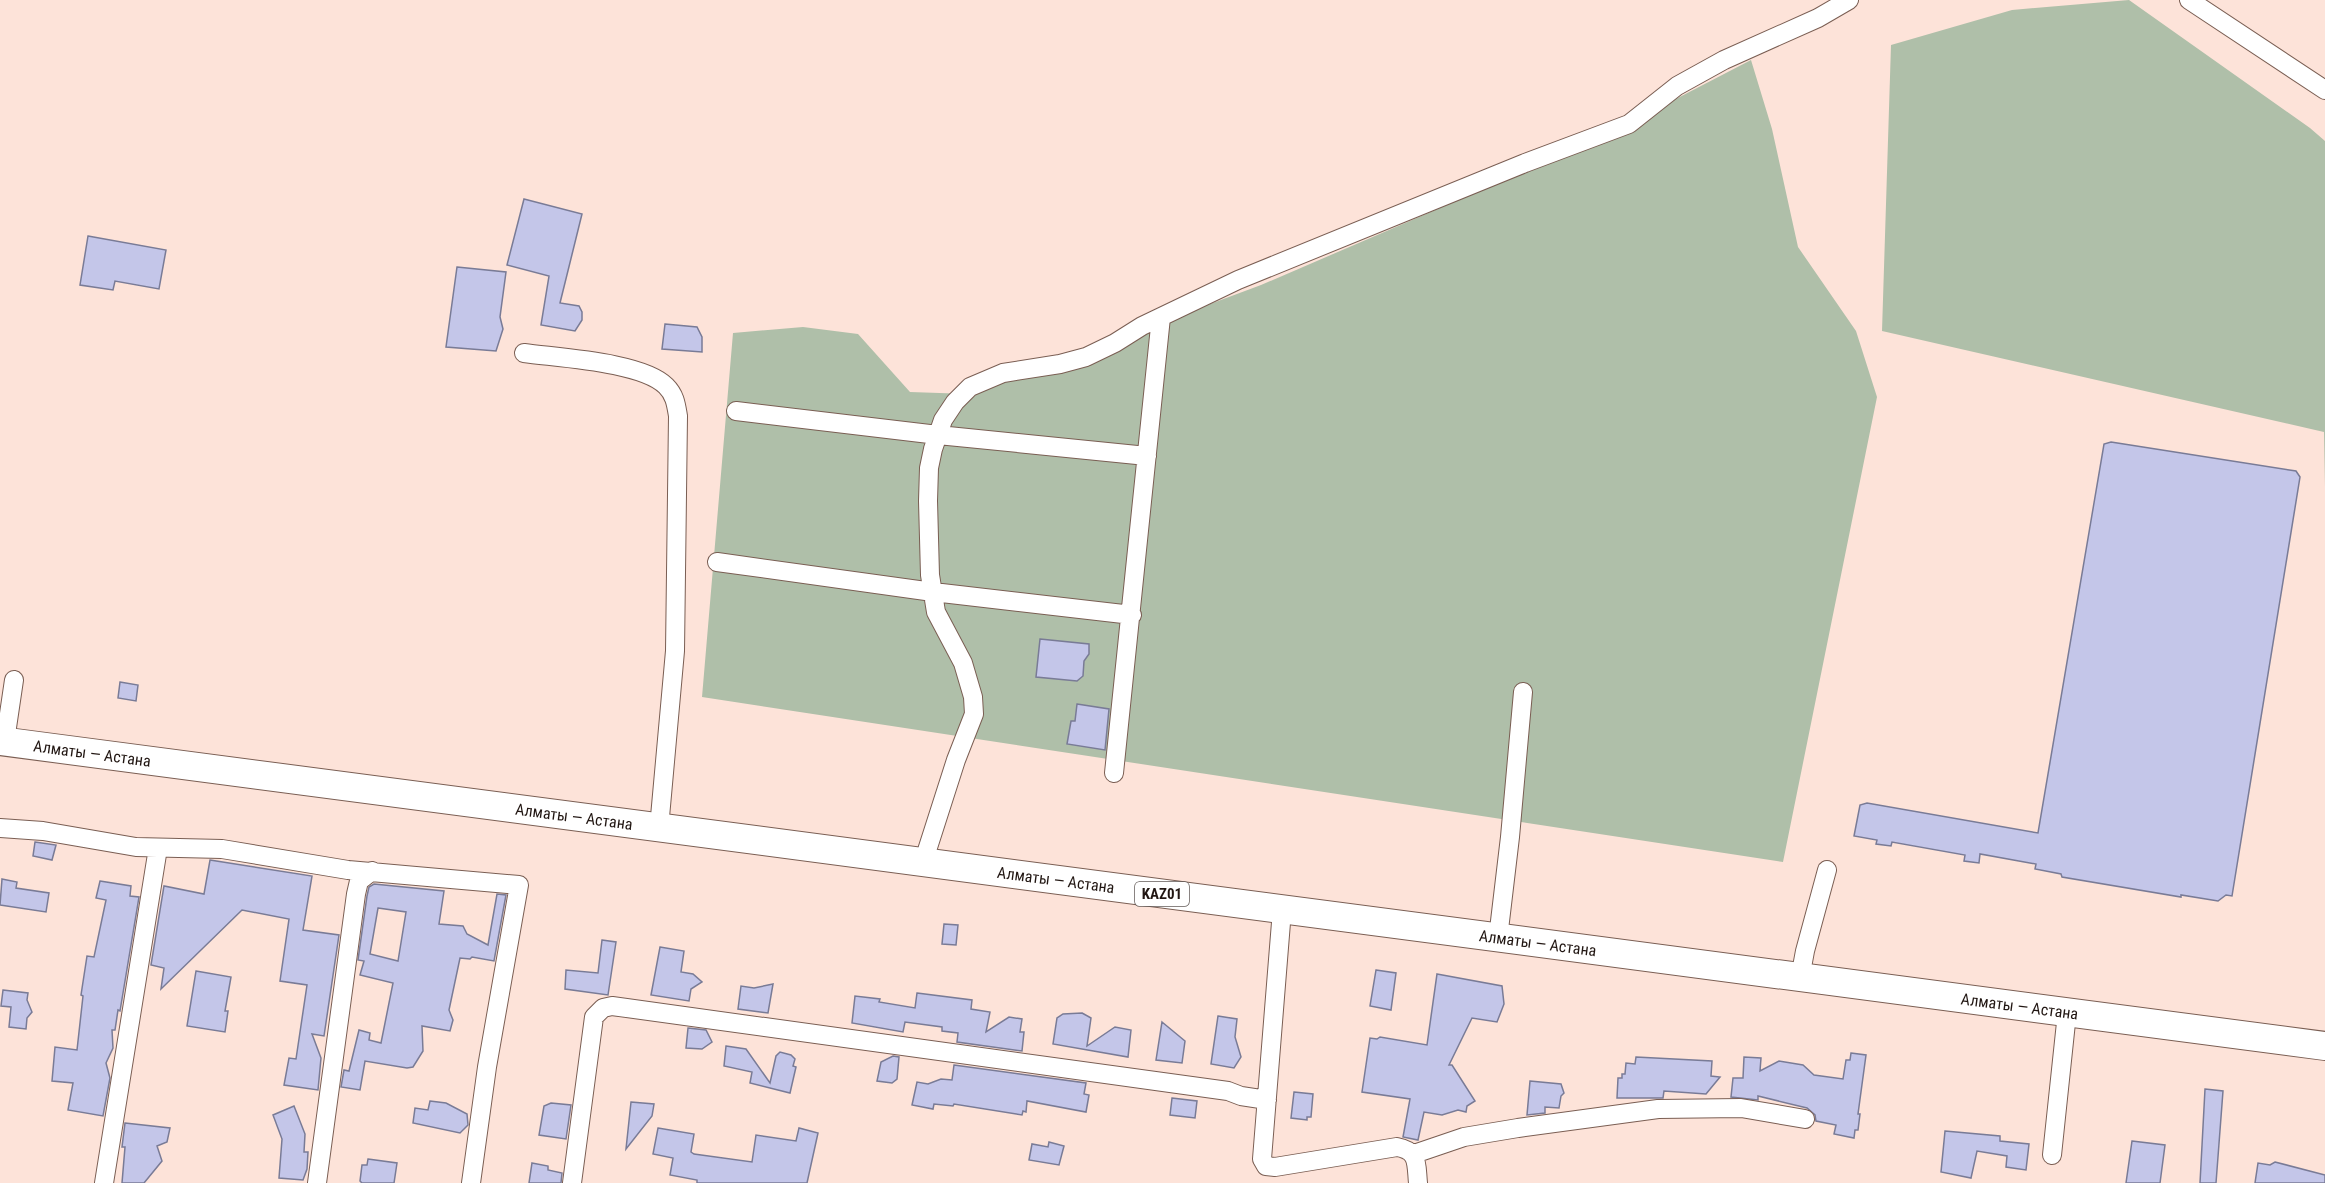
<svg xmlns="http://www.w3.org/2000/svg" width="2325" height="1183" font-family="'Roboto Condensed',sans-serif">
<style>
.green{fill:#afbfa9}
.building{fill:#c4c6e9;stroke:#797b96;stroke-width:1.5;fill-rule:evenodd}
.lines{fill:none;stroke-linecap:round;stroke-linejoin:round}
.minor-casing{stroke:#7a5e53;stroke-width:20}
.trunk-casing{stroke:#7a5e53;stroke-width:30}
.minor{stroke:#fff;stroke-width:18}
.trunk{stroke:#fff;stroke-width:28}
.labels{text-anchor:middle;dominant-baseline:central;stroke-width:4.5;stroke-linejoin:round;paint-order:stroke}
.shield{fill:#fff;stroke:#645c59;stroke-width:1.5}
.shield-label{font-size:15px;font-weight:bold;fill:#211612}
.street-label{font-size:16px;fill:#211612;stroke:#fff}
</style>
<rect width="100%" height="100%" fill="#fde3d9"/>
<!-- green -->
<path class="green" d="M2129 0 2310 128 2325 141V487L2324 432 1882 331 1891 45 2012 10Z
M1751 60 1772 129 1798 247 1856 331 1877 397 1783 862 702 697 733 333 803 327 858 334 910 392 969 394 1261 285 1589 144Z"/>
<!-- building -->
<path class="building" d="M524 199 582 214 560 303 579 306 582 312V320L575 331 541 325 549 276 507 265Z
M88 236 166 250 159 289 115 281 113 290 80 285Z
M457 267 506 272 500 317 503 329 496 351 446 347Z
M665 324 697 327 702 337V352L662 349Z
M2111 442 2296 471 2300 477 2232 896 2226 895 2218 901 2181 895V897L2062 877 2061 874 2035 869 2036 864 1980 854 1979 863 1964 861 1965 855 1892 842 1891 846 1876 844 1877 840 1854 836 1860 805 1867 803 2038 833 2104 444Z
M1040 639 1089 644V654L1084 661 1083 676 1077 681 1036 677Z
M120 682 138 685 136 701 118 698Z
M1077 704 1109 709 1105 750 1067 744 1071 721H1075Z
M35 842 56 845 52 860 33 856Z
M210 860 312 876 303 930 339 935 324 1036 312 1034 321 1058 318 1090 284 1085 289 1058 296 1059 307 985 280 981 289 919 242 910 161 989 164 968 151 965 164 886 204 894Z
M2 879 17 882 16 888 49 893 46 912 0 905Z
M100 881 131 886 130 896 139 897 120 1011 118 1010 115 1030H112L113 1048 106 1063 110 1078 103 1116 68 1110 73 1083 52 1081 55 1047 77 1050 83 996 81 995 87 956 94 957 106 900 96 898Z
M374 884 444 891 439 924 463 926 467 934 488 945 497 894 506 895 494 961 472 957 470 959 460 958 449 1010 453 1020 450 1031 422 1026 423 1051 413 1067 407 1068 365 1061 360 1090 341 1087 344 1070 349 1071 359 1030 370 1033 369 1040 381 1043 393 983 360 975 364 961 358 960 367 896 369 887ZM378 908 406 912 398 961 370 954Z
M944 924 958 925 956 945 942 944Z
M602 940 616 942 608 995 565 989 566 970 598 973Z
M660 947 684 951 681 972 693 974 702 982 691 989 689 1001 651 995Z
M1376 970 1396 973 1391 1010 1370 1006Z
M196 971 231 977 225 1011H228L225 1032 187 1026Z
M1437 974 1502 986 1504 1004 1497 1022 1472 1018 1449 1065H1452L1475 1101 1467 1106 1466 1112 1458 1110 1442 1115 1424 1112 1418 1140 1403 1137 1410 1099 1362 1092 1370 1038 1377 1039 1380 1037 1427 1045Z
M773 984 768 1013 738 1009 741 986 754 988Z
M3 990 28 993 27 1000 32 1012 27 1018 26 1029 9 1027 11 1007 1 1006Z
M917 993 972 1000 971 1009 990 1012 986 1032 1009 1017 1022 1019 1020 1032H1024L1022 1051 957 1042 958 1033 942 1031V1027L905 1022 903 1032 852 1023 855 996 880 999 879 1002 915 1008Z
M1082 1013 1091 1018 1087 1046 1115 1027 1131 1030 1128 1057 1053 1044 1057 1018 1063 1014Z
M1218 1016 1237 1019 1235 1037 1241 1057 1234 1068 1211 1064Z
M1162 1022 1185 1041 1182 1063 1156 1060Z
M688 1028 706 1030 712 1042 702 1049 686 1048Z
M726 1046 746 1049 770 1083 776 1056 780 1052 791 1055 795 1059 793 1066 796 1067 790 1093 750 1083 752 1072 724 1066Z
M1851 1053 1866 1055 1858 1114H1860L1858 1130H1855L1854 1138 1834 1134 1836 1125 1816 1121 1815 1115 1807 1108 1758 1096V1100L1731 1097 1733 1078H1743L1744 1057 1761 1058 1760 1071 1779 1061 1803 1065 1814 1075 1843 1079 1846 1060H1850Z
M893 1056 899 1057 897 1079 892 1083 877 1081 881 1062Z
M1636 1057 1712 1061 1711 1076 1720 1077 1706 1094 1664 1091 1663 1098H1617L1618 1078H1622V1074H1625L1626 1063 1635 1064Z
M954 1065 1086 1083 1084 1094 1089 1095 1086 1112 1027 1101 1026 1112 1023 1111 1022 1115 954 1104 953 1106 934 1104 933 1109 912 1105 917 1082 928 1084 941 1079 952 1080Z
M1530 1081 1561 1084 1564 1093 1561 1096 1559 1108 1545 1107V1113L1527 1115Z
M2205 1089 2223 1091 2216 1183H2200Z
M1294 1092 1313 1094 1311 1117H1307V1120L1291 1118Z
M1172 1098 1197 1101 1195 1118 1170 1115Z
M430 1101 446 1103 467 1114 468 1125 460 1133 413 1123 415 1108 428 1110Z
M631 1102 654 1104 652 1116 626 1149Z
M551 1103 571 1105 566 1139 539 1135 544 1106Z
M294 1106 305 1134 304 1152H308L307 1169 303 1180 279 1178 282 1139 273 1115Z
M125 1123 170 1128 167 1142 157 1146 162 1161 144 1183H122L125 1147H122Z
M658 1128 694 1134 691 1152 694 1154 752 1162 756 1135 796 1141 799 1128 818 1133 807 1183H697V1180L670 1175 673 1158 653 1154Z
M1945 1131 2000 1136V1141L2029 1144 2026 1170 2006 1167 2007 1156 1977 1151 1971 1178 1941 1172Z
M2132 1141 2165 1145 2160 1183H2126Z
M1049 1142 1064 1146 1059 1165 1029 1160 1032 1144 1048 1147Z
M368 1159 397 1163 394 1183H362L360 1181 362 1165H367Z
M2275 1162 2325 1175V1183H2255L2258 1163 2270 1165Z
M532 1163 548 1166V1170L562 1173 561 1183H529Z"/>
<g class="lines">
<defs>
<path id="minor" d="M2189 0 2325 90
M524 353C560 358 642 362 666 386 675 395 676 404 678 416L675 651 659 828
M736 411 938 435 1147 456
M717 562 933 592 1132 615
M5 741 14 680
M1114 773 1161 317
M0 828 43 831 136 847 222 849 348 870 519 885 487 1067 471 1183
M923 863 956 760 974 714 973 697 963 663 936 612 930 575 928 501 929 468 933 449 943 420 955 402 970 387 1003 373 1060 364 1086 357 1115 343 1142 326 1238 280 1525 163 1629 124 1677 86 1724 60 1818 18 1849 0
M1282 910 1262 1159 1266 1166 1275 1167 1397 1147C1419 1151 1416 1163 1418 1183
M1498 938 1510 837 1523 692
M1800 978 1805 951 1827 870
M1414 1154 1464 1137 1518 1128 1658 1109 1741 1108 1805 1119
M2052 1155 2067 1013
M104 1183 158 848
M317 1183 356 894 359 881 372 871
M572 1183 594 1017 603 1008 612 1006 1228 1091 1241 1096 1267 1100"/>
<g id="trunk">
<path id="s1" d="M0 741 2325 1046"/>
</g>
</defs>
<!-- minor casing -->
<use href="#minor" class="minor-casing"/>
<!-- trunk casing -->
<use href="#trunk" class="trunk-casing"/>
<!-- minor -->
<use href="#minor" class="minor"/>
<!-- trunk -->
<use href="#trunk" class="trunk"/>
</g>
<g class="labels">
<!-- shield labels -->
<rect class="shield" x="1135" y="882" width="54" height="24" rx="4.5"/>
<g class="shield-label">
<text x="1162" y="894">KАZ01</text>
</g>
<!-- street labels -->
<g class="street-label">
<text stroke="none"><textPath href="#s1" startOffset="93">Алматы — Астана</textPath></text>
<text stroke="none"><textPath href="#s1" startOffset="579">Алматы — Астана</textPath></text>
<text stroke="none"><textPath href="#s1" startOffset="1065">Алматы — Астана</textPath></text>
<text stroke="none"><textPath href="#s1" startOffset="1551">Алматы — Астана</textPath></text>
<text stroke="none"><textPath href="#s1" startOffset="2037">Алматы — Астана</textPath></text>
</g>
</g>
</svg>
